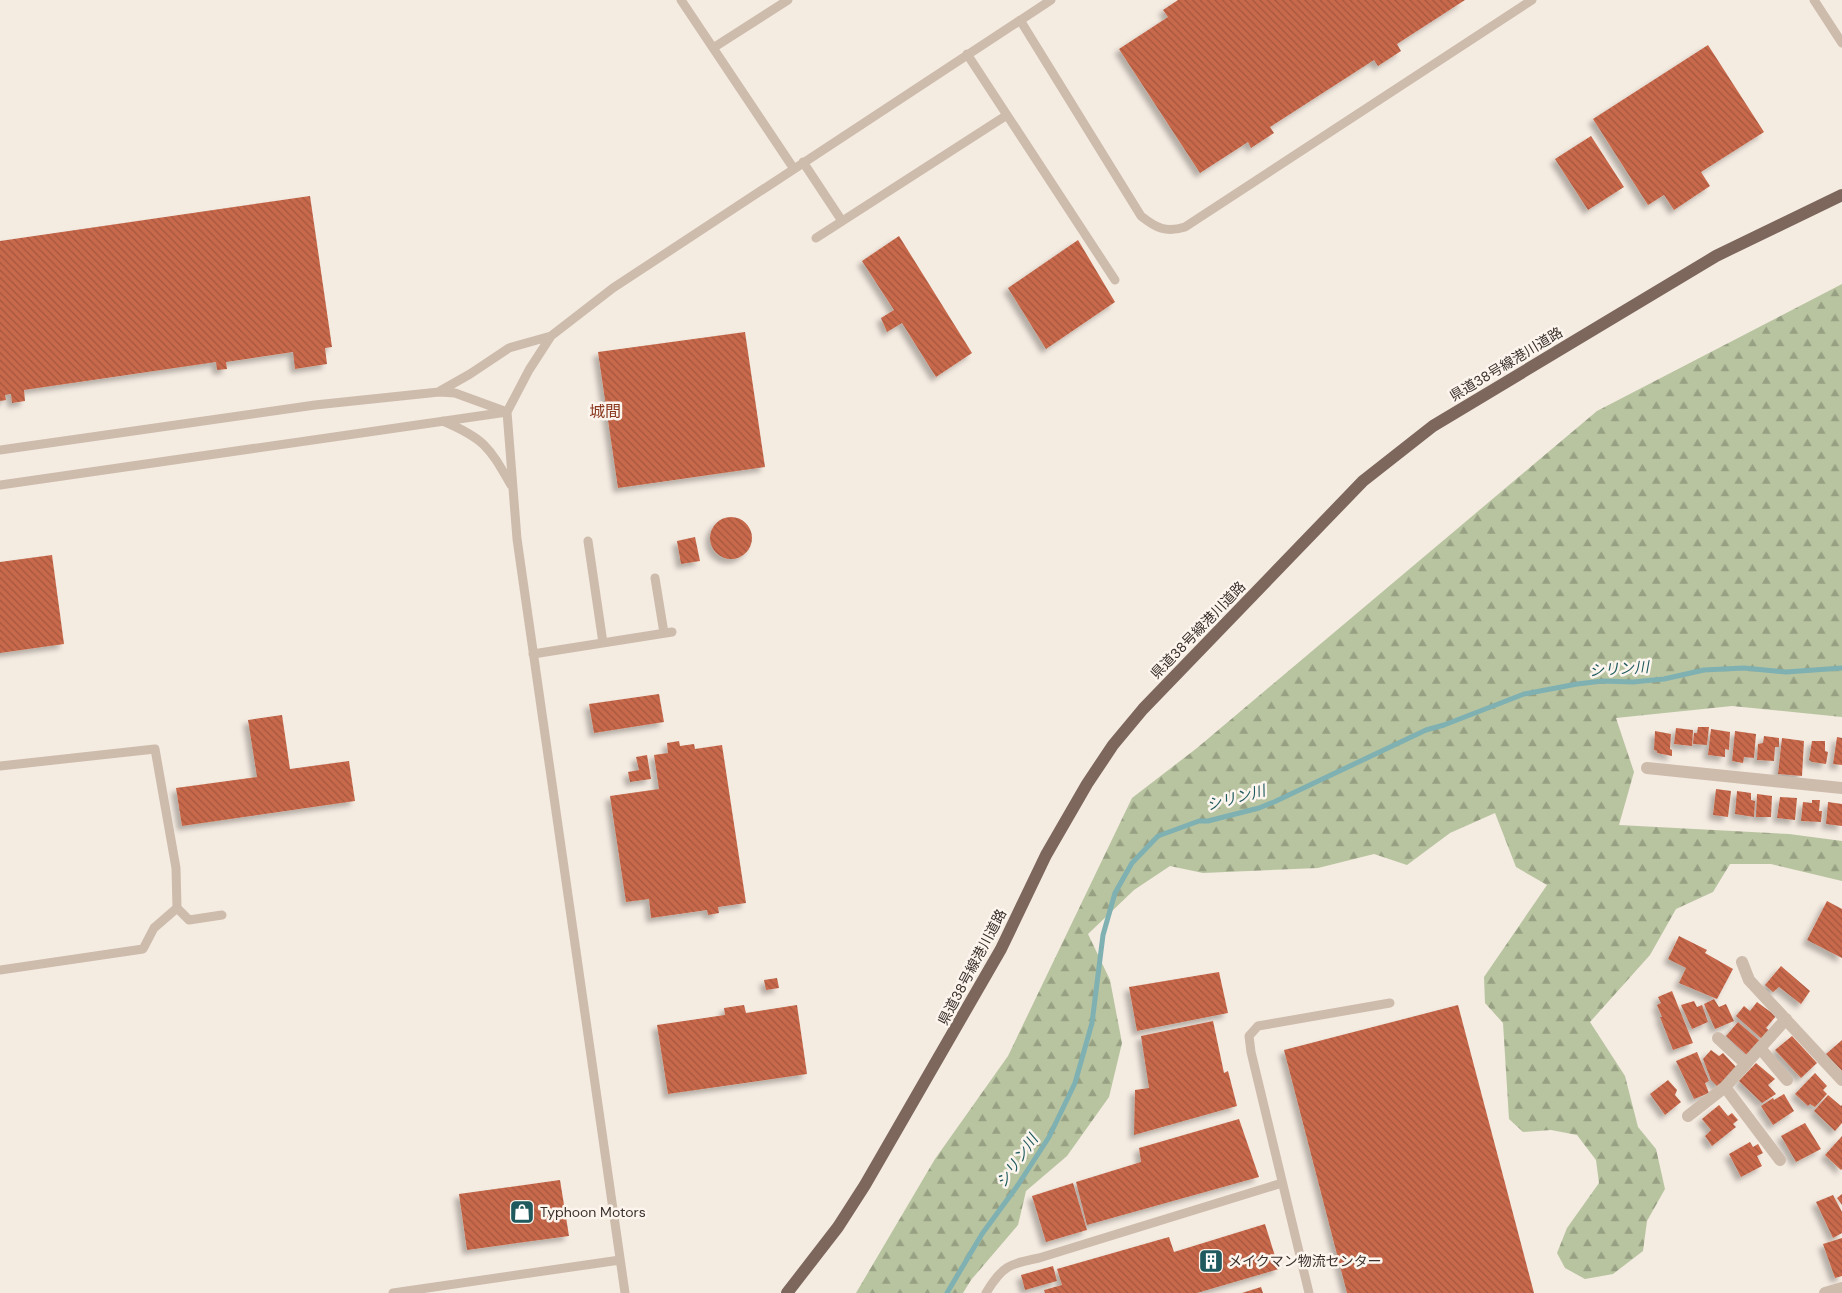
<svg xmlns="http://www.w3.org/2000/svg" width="1842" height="1293" font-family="'DM Sans','Noto Sans JP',sans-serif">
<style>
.forest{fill:url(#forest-firs)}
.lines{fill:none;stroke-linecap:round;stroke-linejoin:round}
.stream{stroke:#7fb0b2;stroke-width:5}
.building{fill:url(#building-back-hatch);filter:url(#shadow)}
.lane{stroke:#cdbbac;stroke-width:9}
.street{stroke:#cdbbac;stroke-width:12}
.primary{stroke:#7d675c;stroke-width:12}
.labels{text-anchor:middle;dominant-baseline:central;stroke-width:5;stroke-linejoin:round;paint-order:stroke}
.street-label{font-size:14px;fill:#3b302b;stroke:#fbf5ee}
.poi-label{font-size:14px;fill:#3b302b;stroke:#fbf5ee;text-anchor:start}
.water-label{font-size:15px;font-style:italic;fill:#1f5a5e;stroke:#fbf5ee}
.quarter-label{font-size:16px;fill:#8c3b22;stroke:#fbf5ee}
</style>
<defs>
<pattern id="forest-firs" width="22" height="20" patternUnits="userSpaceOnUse" patternTransform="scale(1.25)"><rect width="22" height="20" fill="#b8c4a0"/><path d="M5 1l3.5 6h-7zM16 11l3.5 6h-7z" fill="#97a083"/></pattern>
<pattern id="building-back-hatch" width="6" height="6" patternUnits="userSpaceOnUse" patternTransform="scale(1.25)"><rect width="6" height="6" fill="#c8694b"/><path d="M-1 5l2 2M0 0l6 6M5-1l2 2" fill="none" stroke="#a4573f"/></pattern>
<filter id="shadow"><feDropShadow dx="-4.5" dy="4.5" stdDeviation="2.5" flood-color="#0004"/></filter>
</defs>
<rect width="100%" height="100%" fill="#f4ebe1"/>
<!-- forest -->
<path class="forest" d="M1842 284V717L1732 706 1616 718 1634 772 1619 825 1789 834 1842 841V881L1771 864H1730L1713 892 1676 909 1650 955 1590 1022 1625 1076 1638 1127 1656 1149 1665 1189 1647 1221 1643 1251 1613 1274 1585 1279 1565 1268 1557 1253 1567 1228 1599 1183 1596 1160 1577 1135 1551 1130 1523 1132 1509 1119 1503 1023 1485 1003 1484 977 1547 885 1516 867 1495 813 1450 833 1407 865 1374 854 1318 868 1203 873 1170 866 1134 890 1088 934 1110 980 1122 1043 1109 1097 1067 1156 1026 1191 1018 1225 971 1280 963 1293H856L935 1159 1008 1056 1132 798 1197 748 1597 411Z"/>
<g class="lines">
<!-- stream -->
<path class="stream" d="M947 1293 982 1234 1018 1185 1049 1137 1075 1083 1092 1023 1103 935 1115 893 1132 863 1158 836 1199 821H1208L1259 808 1274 802 1426 730 1444 725 1524 694 1577 684 1603 681 1633 682 1664 679 1704 670 1744 668 1786 672 1842 668"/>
</g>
<!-- building -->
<path class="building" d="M1178 0H1465L1397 44 1401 51 1378 66 1374 60 1270 127 1274 133 1251 148 1248 142 1200 173 1119 49 1168 17 1163 10Z
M1708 45 1764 132 1701 172 1710 186 1674 210 1664 195 1648 205 1593 119Z
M1591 136 1624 187 1588 210 1555 159Z
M310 196 332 347 325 348 327 364 295 369 293 352 226 362 227 369 217 370 216 362 24 390 25 401 12 403 11 394 5 395 6 400 0 401V241Z
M899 236 972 353 936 377 902 323 887 332 881 318 894 310 862 261Z
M1078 240 1115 302 1046 349 1008 288Z
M745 332 765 467 618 488 598 352Z
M710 538a21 21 0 1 1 42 0a21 21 0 1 1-42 0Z
M695 537 700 561 681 564 677 541Z
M52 555 64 644 0 653V562Z
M659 694 664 722 594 733 589 704Z
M282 715 290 769 349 761 355 801 182 826 176 788 257 777 248 720Z
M1698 727H1709L1707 745 1693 744 1694 733H1697Z
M1676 728 1693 730 1692 746 1674 744Z
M1711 729 1730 732 1729 750 1725 749V757L1708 755Z
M1655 731 1671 734 1670 749 1672 750V756L1657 753V751L1654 750Z
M1735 731 1756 734 1754 758 1744 757 1743 763 1732 761Z
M1764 736 1779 738V747H1775L1774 761 1757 760 1758 744 1763 743Z
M1837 737 1842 738V765L1833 764Z
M1782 738 1804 741 1802 776 1778 774Z
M679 741 680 746 694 744 695 749 722 745 746 903 718 907 719 913 708 915 707 910 651 918 649 899 626 902 610 796 659 789 654 755 668 753 667 743Z
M1812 741H1825V751L1828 752 1826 764 1812 762 1809 760Z
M647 755 651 779 630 782 628 772 639 770 636 757Z
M1716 789 1731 791 1728 817 1713 815Z
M1737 791 1751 793V800L1755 801 1754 817 1735 814Z
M1757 794 1772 796 1771 817H1756Z
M1780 797 1797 798 1795 820 1777 818Z
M1812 800H1820L1819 811H1822L1821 822 1801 821 1803 802 1812 803Z
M1828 802 1842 804V826L1826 824Z
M1827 901 1842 909V958L1807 940Z
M1679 936 1707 950 1705 953 1733 969 1717 999 1679 983 1686 968 1668 959Z
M1781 966 1810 991 1801 1004 1779 987 1773 992 1765 985Z
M1219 972 1228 1013 1137 1031 1129 987Z
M777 978 779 988 766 990 764 980Z
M1672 991 1693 1043 1673 1050 1660 1017H1662L1657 1005 1661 1003 1658 997Z
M1714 999 1719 1007 1726 1004 1734 1021 1715 1029 1704 1004Z
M1694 1001 1697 1007 1702 1005 1708 1022 1692 1029 1681 1005Z
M1757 1002 1776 1016 1766 1028 1770 1031 1763 1040 1736 1016 1744 1006 1750 1011Z
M744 1005 746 1013 797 1005 807 1074 668 1094 657 1025 725 1015 724 1008Z
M1458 1005 1534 1293H1347L1284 1050Z
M1213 1021 1224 1073 1228 1071 1237 1106 1134 1135 1135 1090 1149 1088 1141 1036Z
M1738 1022 1761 1042 1748 1056 1726 1036Z
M1792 1036 1817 1063 1801 1078 1775 1050Z
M1842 1040V1071L1826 1054Z
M1711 1050 1719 1056 1723 1053 1737 1068 1718 1087 1711 1080 1703 1059Z
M1697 1052 1709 1081 1705 1083 1709 1093 1694 1099 1676 1061Z
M1756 1063 1775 1079 1768 1085 1776 1094 1762 1103 1739 1081Z
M1815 1073 1827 1086 1823 1090 1827 1094 1815 1107 1810 1104 1808 1106 1795 1094Z
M1668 1080 1677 1090 1675 1095 1681 1102 1665 1115 1650 1094Z
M1784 1094 1794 1111 1773 1125 1761 1106 1773 1098 1774 1100Z
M1828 1095 1841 1106 1842 1105V1123L1835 1131 1814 1111Z
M1719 1105 1728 1116 1732 1113 1738 1120 1733 1124 1736 1127 1712 1146 1705 1136 1711 1130 1702 1119Z
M1239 1119 1259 1177 1087 1225 1076 1182 1141 1162 1139 1148Z
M1805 1123 1821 1149 1796 1162 1781 1136Z
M1842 1136V1169L1841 1170 1825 1155Z
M1750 1142 1753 1147 1758 1144 1763 1153 1757 1156 1762 1166 1741 1177 1729 1154Z
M560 1180 569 1236 467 1250 459 1194Z
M1073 1183 1087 1230 1046 1242 1032 1196Z
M1842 1194V1205L1837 1198Z
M1833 1195 1842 1212V1233L1833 1238 1816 1202Z
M1265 1224 1279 1269 1197 1293H1045L1044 1290 1062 1285 1057 1269 1169 1237 1174 1252Z
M1842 1238V1276L1835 1278 1823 1244Z
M1053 1266 1057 1281 1025 1290 1021 1275Z
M1261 1287 1263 1293H1242Z"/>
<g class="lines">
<!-- lane -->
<path class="lane" d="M681 0 794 169
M1814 0 1842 43
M1020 20 1141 216C1156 228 1166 233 1185 227L1532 0
M713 48 788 0
M967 54 1115 280
M803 162 842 221
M816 238 1007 115
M440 391 470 374 509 348 551 336
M443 421C485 439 489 447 511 485
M0 450 315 405 439 392 455 393 507 412
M0 485 507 412
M588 541 603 643
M655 578 664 633
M533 654 672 632
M0 766 155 749 176 868 177 908 189 920 222 915
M0 970 143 949 154 928 177 908
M393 1293 620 1260
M625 1293 517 539 507 412 529 370 551 336 613 288 1051 0
M986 1293C1002 1266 1009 1264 1039 1258L1282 1183
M1309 1293 1251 1052 1249 1036 1258 1026 1390 1003"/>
<!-- street -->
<path class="street" d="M1647 768 1842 788
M1742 962 1749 980 1842 1080
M1718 1038 1746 1064
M1760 1048 1787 1080
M1725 1087 1780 1160
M1688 1116 1725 1087 1786 1019
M1825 1293 1842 1288"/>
<!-- primary -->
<path class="primary" d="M787 1293 838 1227 865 1185 1001 949 1046 855 1087 784 1113 745 1143 709 1363 481 1433 426 1716 256 1842 195"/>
</g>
<!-- icons -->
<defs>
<symbol id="shop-square" viewBox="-11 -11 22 22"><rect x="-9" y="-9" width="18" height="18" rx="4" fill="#1f5a5e" stroke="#fbf5ee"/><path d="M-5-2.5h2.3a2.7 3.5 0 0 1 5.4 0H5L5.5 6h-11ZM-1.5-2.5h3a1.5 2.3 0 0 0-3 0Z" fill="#fff"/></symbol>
<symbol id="building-square" viewBox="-11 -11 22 22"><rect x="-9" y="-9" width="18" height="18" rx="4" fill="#1f5a5e" stroke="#fbf5ee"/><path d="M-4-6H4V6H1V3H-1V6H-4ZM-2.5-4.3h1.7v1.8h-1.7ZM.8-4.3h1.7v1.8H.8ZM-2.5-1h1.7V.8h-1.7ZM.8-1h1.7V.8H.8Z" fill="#fff"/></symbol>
</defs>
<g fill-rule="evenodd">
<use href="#shop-square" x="508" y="1198" width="28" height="28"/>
<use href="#building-square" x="1197" y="1247" width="28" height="28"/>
</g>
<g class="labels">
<!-- street labels -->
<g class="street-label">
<text transform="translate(1506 364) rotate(-31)">県道38号線港川道路</text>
<text transform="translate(1198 630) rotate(-46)">県道38号線港川道路</text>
<text transform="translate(972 967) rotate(-62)">県道38号線港川道路</text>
</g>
<!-- poi labels -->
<g class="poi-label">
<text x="540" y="1212">Typhoon Motors</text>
<text x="1228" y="1261">メイクマン物流センター</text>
</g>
<!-- water labels -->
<g class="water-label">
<text transform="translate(1619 669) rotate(-4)">シリン川</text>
<text transform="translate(1236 798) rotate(-15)">シリン川</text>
<text transform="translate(1017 1161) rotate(-55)">シリン川</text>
</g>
<!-- quarter labels -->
<g class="quarter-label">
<text x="605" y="411">城間</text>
</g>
</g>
</svg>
